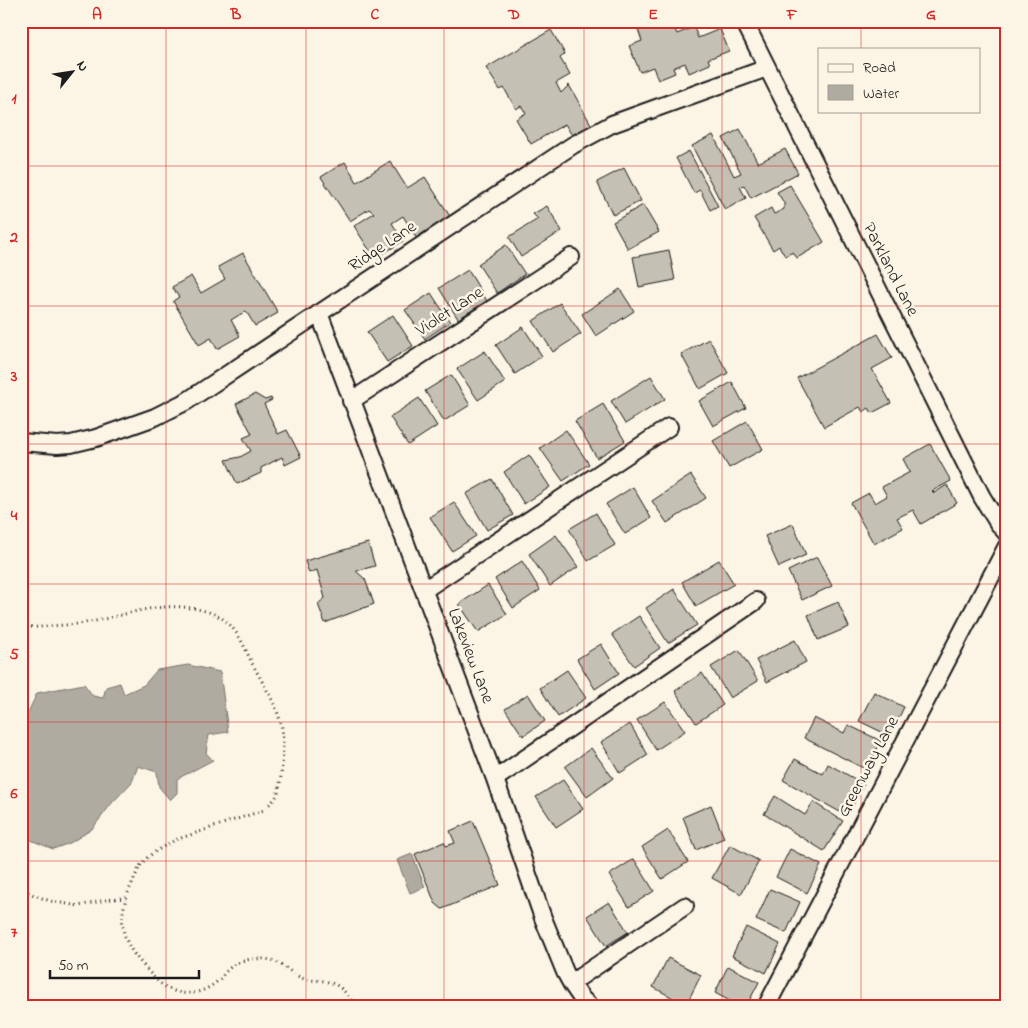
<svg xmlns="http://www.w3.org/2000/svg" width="1028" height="1028" font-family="'Indie Flower',sans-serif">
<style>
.water{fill:#b0aba1;stroke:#75726c}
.building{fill:#c4c0b3;stroke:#1c1c1c}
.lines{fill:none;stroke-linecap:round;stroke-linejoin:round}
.minor-casing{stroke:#1c1c1c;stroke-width:20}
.path{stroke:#1c1c1c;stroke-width:3;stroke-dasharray:1 4;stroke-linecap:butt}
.minor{stroke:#fcf5e5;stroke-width:16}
.grid{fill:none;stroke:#d62828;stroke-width:1;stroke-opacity:0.55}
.labels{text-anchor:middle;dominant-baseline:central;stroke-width:5;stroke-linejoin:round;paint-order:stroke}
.street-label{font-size:18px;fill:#1c1c1c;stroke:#fcf5e5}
.neatline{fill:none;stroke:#d62828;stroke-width:2}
.grid-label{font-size:16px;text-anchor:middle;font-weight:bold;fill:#d62828}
</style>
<rect width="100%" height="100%" fill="#fcf5e5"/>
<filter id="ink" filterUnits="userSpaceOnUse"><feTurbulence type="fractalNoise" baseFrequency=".02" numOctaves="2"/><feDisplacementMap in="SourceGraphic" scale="10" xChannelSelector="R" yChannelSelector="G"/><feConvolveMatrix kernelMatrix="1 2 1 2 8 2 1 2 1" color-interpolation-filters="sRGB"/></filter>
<g filter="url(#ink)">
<!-- water -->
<path class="water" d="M188 665 220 672 228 732 209 735 206 753 213 760 177 779V793L170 800 159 787 157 772 138 766 132 782 112 803 92 829 70 843 53 849 21 836V728L37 693 84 684 93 696 103 698 106 687 120 683 124 694 144 685 157 670Z
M412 854 425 887 410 893 397 860Z"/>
<!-- building -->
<path class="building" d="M635 21H671L677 34 694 27 698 38 720 29 729 51 708 59 710 64 689 73 685 63 673 68 675 73 658 80 653 67 640 72 629 46 642 41Z
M551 30 565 54 560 58 570 75 556 83 561 93 569 85 592 126 573 137 565 124 531 144 516 119 526 113 521 106 516 109 504 88 500 90 486 68Z
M740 129 758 163 785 149 798 173 751 198 744 185 740 187 746 198 725 210 692 146 713 135 734 176 741 173 723 138Z
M689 151 718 206 710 210 700 190 694 193 676 158Z
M390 161 407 188 425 177 451 218 417 239 403 216 392 223 403 241 375 259 354 226 374 213 369 209 350 221 321 177 345 162 357 182Z
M624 168 641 201 613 215 597 182Z
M790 185 824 242 797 258 793 252 785 256 779 246 773 250 754 218 771 208 774 214 784 209V203L777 192Z
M643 205 659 232 628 249 613 222Z
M547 206 562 231 521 257 509 237 538 219 533 214Z
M506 245 525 274 497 293 478 264Z
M669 250 675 280 639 287 633 257Z
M243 253 278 313 255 326 246 311 231 320 240 336 217 349 211 338 199 345 173 301 179 297 172 287 191 276 201 293 225 279 218 267Z
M468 270 487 301 458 319 439 288Z
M620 289 634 311 596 336 582 314Z
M431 293 450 322 425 339 405 310Z
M560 303 581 334 553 352 533 321Z
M393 315 413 346 387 362 367 332Z
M523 327 542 356 515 374 496 345Z
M878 334 892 358 872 369 891 403 872 413 869 408 863 412 860 407 824 427 797 378Z
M709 339 728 373 700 389 681 354Z
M485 351 505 382 478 400 457 369Z
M451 375 470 405 444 421 425 391Z
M651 376 665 399 625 424 611 401Z
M732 382 746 408 713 426 699 401Z
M255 394 265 400 271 398 272 400 264 404 278 434 287 430 301 457 285 465 282 457 261 468V473L237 484 226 460 240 457 251 451 243 438 252 434 236 404Z
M419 398 437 426 408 445 390 417Z
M603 404 625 441 597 458 575 421Z
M747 421 763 449 729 468 713 441Z
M566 430 589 464 563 481 540 448Z
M930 444 951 481 932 491 934 493 947 485 957 503 921 524 913 510 897 518 903 528 874 544 851 503 869 493 875 503 887 496 882 487 910 472 903 459Z
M529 455 550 487 524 504 504 472Z
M691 475 706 498 667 523 652 501Z
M492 479 513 515 487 530 466 494Z
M633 487 651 518 625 534 606 504Z
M454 502 476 536 452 551 430 517Z
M596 513 615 545 588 561 569 529Z
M793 524 806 555 779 567 765 536Z
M556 535 578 567 550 586 529 554Z
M368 543 375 566 356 571 365 579 374 604 325 623 318 604 325 598 317 570 309 573 305 561Z
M817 557 832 586 802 600 788 571Z
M719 560 734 584 696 606 682 582Z
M522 561 540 590 513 608 495 579Z
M488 585 507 614 478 632 459 604Z
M674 589 697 625 668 643 646 608Z
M838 602 849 627 818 640 808 615Z
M639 616 660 648 634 666 612 634Z
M795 640 806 662 767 682 756 660Z
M601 644 619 673 595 689 577 659Z
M739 650 758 681 730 698 711 667Z
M567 670 586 698 558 717 540 688Z
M702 673 723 705 696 723 675 691Z
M874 692 904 707 890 736 859 721Z
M528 694 545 721 523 736 505 709Z
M665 702 685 731 656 750 637 720Z
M814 718 844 733 848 725 881 741 867 770 804 738Z
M630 724 648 755 620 773 601 742Z
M591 748 613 778 587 797 565 767Z
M795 759 823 774 828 764 864 784 847 816 783 780Z
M563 780 583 809 556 827 536 797Z
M775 796 805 815 813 802 843 821 824 851 764 814Z
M711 805 724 838 696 850 683 817Z
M473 821 500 885 442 909 435 903 415 854 444 842 446 846 455 843 450 831Z
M668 830 688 862 662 879 642 847Z
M730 845 759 861 741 894 712 878Z
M790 849 821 865 807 893 776 877Z
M634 859 654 891 629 907 609 875Z
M770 889 800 902 786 933 756 920Z
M609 902 628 932 606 946 587 916Z
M746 927 780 944 766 973 732 956Z
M668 958 701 975 686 1005 653 987Z
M728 966 759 982 746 1007H741L715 993Z"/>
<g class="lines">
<defs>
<path id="minor" d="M744 21 982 497 998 523 1007 534
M319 313 495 779 543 918 565 972 571 983 582 999 591 1007
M351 401 571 257
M21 442 57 445 71 444 96 438 155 417 187 401 573 145 612 124 767 68
M424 590 669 427
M495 779 756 601
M571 983 685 906
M766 1007 1007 546"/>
</defs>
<!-- minor casing -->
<use href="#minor" class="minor-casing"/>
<!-- path -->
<path class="path" d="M21 626C32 628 41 627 52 626 60 625 69 625 78 624 122 618 160 598 205 611 235 619 241 641 253 665 263 684 276 703 281 724 285 737 282 783 277 795 274 801 268 805 264 810L175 840C165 846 152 852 144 861 139 866 136 875 133 881 117 916 118 939 145 967 153 977 162 987 174 991 190 997 207 991 219 980 224 974 229 967 236 964 245 959 255 958 265 959 283 961 290 975 305 979 311 981 318 980 324 981 339 983 348 994 355 1007
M21 885 29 893 50 901 78 906 111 899 126 898
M21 898 29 893"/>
<!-- minor -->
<use href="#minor" class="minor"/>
</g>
</g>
<!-- grid -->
<path class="grid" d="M166 21V1007M306 21V1007M444 21V1007M584 21V1007M722 21V1007M861 21V49M861 111V1007M21 166H1007M21 306H1007M21 444H1007M21 584H1007M21 722H1007M21 861H1007"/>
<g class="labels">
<!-- street labels -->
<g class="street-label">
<text transform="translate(383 247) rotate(-34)">Ridge Lane</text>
<text transform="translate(890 270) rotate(63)">Parkland Lane</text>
<text transform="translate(450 312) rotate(-33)">Violet Lane</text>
<text transform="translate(470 656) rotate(69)">Lakeview Lane</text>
<text transform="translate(869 767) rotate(-62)">Greenway Lane</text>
</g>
</g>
<!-- margin -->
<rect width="1028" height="1028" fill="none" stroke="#fcf5e5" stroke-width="55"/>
<!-- legend -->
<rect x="818" y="48" width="162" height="65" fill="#fcf5e5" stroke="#a29e95"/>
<rect x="828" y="64" width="25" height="8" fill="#fcf5e5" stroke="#a29e95"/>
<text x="863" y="72" font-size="15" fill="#1c1c1c">Road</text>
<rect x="828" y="85" width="25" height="15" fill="#b0aba1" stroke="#a29e95"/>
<text x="863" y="98" font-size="15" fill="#1c1c1c">Water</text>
<!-- north arrow -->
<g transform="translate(72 72) rotate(60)" stroke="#fcf5e5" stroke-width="4" paint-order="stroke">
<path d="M0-4L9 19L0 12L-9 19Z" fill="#1c1c1c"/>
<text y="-8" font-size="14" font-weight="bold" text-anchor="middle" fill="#1c1c1c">N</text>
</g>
<!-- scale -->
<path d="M50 970v8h149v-8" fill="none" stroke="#1c1c1c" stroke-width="2.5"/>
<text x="58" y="970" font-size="15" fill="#1c1c1c" stroke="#fcf5e5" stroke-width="4" paint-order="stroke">50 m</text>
<rect x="28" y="28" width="972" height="972" class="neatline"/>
<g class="grid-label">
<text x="97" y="19">A</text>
<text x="236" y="19">B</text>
<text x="375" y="19">C</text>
<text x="514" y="19">D</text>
<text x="653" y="19">E</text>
<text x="792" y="19">F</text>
<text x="931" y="19">G</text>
<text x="14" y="103">1</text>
<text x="14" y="242">2</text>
<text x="14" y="381">3</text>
<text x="14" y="520">4</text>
<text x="14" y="659">5</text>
<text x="14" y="798">6</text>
<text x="14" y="937">7</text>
</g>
</svg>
